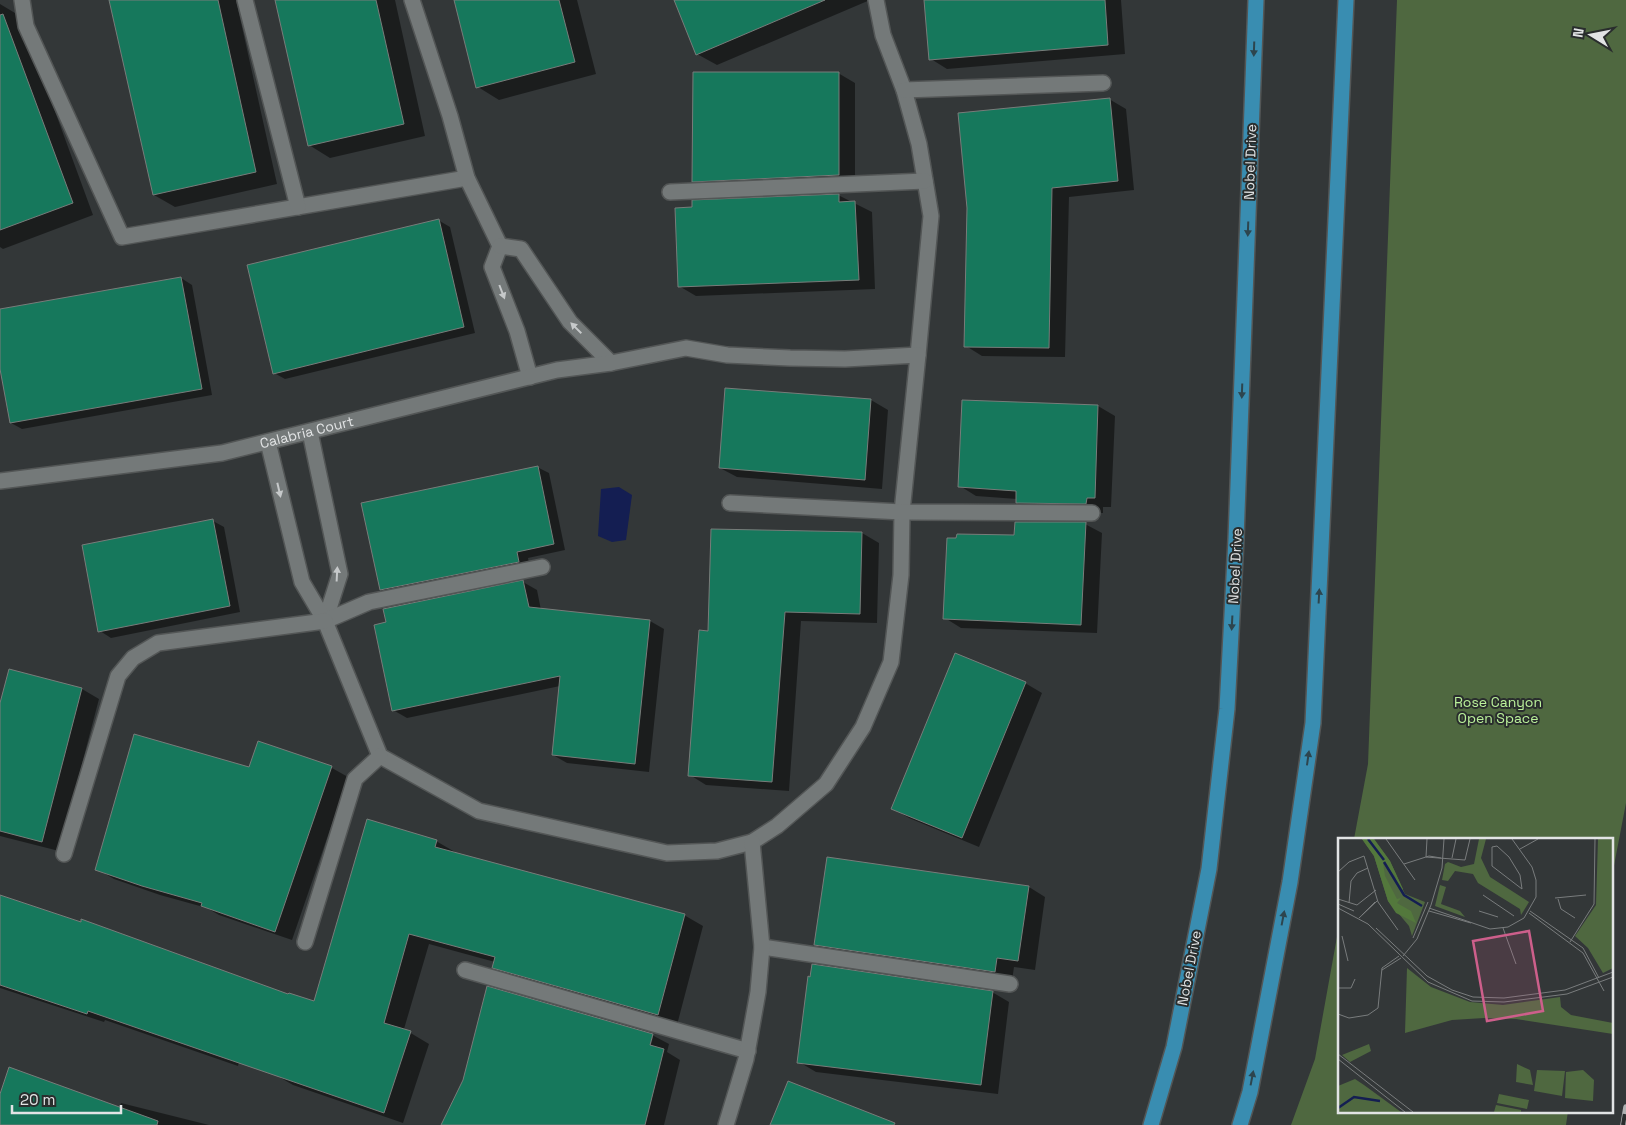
<svg xmlns="http://www.w3.org/2000/svg" width="1626" height="1125" font-family="'Space Grotesk',sans-serif">
<style>
.green{fill:#4f6840}
.water{fill:#141e52}
.shadow{fill:#0007;fill-rule:evenodd}
.building{fill:#16785c;stroke:#787c7a}
.lines{fill:none;stroke-linecap:round;stroke-linejoin:round}
.minor-casing{stroke:#535656;stroke-width:18}
.major-casing{stroke:#535656;stroke-width:18}
.minor{stroke:#747979;stroke-width:15}
.major{stroke:#398db1;stroke-width:15}
.rail-casing{stroke:#aeb1b2;stroke-width:5.5}
.rail{stroke:#292d2d;stroke-width:4;stroke-dasharray:11;stroke-linecap:butt}
.oneway{fill:#2d454e}
.oneway2{fill:#c6c9ca}
.labels{text-anchor:middle;dominant-baseline:central;stroke-width:4;stroke-linejoin:round;paint-order:stroke}
.street-label{font-size:14px;fill:#e2e4e5;stroke:#292d2d}
.park-label{font-size:14px;fill:#bbf29b;stroke:#292d2d}
.inset-river{fill:none;stroke:#141e52;stroke-width:2.5}
.inset-road{fill:none;stroke:#797c7d;stroke-width:1}
.view{fill:#cd5f8b;fill-opacity:0.15;stroke:#cd5f8b;stroke-width:2.5}
.inset-edge{fill:none;stroke:#e2e4e5;stroke-width:2.5}
</style>
<rect width="100%" height="100%" fill="#333738"/>
<!-- green -->
<path class="green" d="M1397 0H1626V803L1612 876V839H1354L1368 764Z
M1340 920V1111H1568L1566 1125H1291L1315 1059Z"/>
<!-- water -->
<path class="water" d="M619 487 632 495 626 540 612 542 598 536 601 489Z"/>
<!-- shadow -->
<path class="shadow" d="M110 0H236L277 184 175 207 154 195Z
M276 0H395L425 136 330 158 309 145Z
M455 0H577L596 74 499 100 478 87Z
M675 0H870L717 65 697 54Z
M925 0H1121L1125 54 947 69 931 59Z
M0 4 20 16 93 215 3 249 0 247Z
M838 73 855 83V184L710 191 694 181Z
M1109 99 1126 109 1134 190 1069 197 1065 357 982 356 966 346 969 208Z
M838 195 872 212 875 289 696 296 679 286Z
M438 220 450 227 475 333 285 379 274 373Z
M181 278 192 285 212 395 22 429 11 423 0 362V311Z
M727 389 871 400 888 410 882 489 737 477 720 468Z
M963 401 1098 406 1115 416 1111 507H1103V513L1034 512 1017 503V499L976 496 960 486Z
M537 467 549 473 565 550 528 558 530 568 392 596 381 590Z
M213 521 224 527 240 612 111 638 100 631Z
M1085 524 1102 533 1097 633 961 628 945 618 958 539 1015 537Z
M862 533 879 543 877 623 801 621 789 791 706 785 690 775 710 632Z
M523 582 537 590 541 610 650 621 664 629 649 772 567 763 553 755 560 686 407 718 393 710Z
M10 671 82 689 99 699 59 851 0 836V708Z
M1025 683 1042 693 979 847 909 818 892 808Z
M259 743 332 768 348 777 292 940 219 915 207 908 160 895 114 879 97 869 250 768Z
M436 841 455 852V854L684 915 703 926 677 1025 512 978 493 967 495 962 429 944 404 1029 429 1044 403 1123 293 1085 274 1074 315 1002Z
M1029 887 1045 897 1035 970 1014 967 1012 981 832 954 816 945Z
M0 896 258 988 238 1066 105 1020 104 1022 0 988Z
M488 988 652 1035 669 1044 667 1052 680 1060 664 1125H590L479 1096 463 1086ZM651 1037H653L649 1052 647 1051Z
M992 992 1009 1002 998 1094 816 1072 799 1062Z
M0 1098 119 1109 121 1103 209 1125H0Z"/>
<!-- building -->
<path class="building" d="M109 0H218L256 172 153 195Z
M275 0H376L404 124 308 146Z
M454 0H559L575 62 476 88Z
M674 0H825L696 55Z
M924 0H1105L1108 45 929 60Z
M3 14 73 203 0 230V15Z
M693 72H839V175L692 182Z
M1110 98 1118 181 1052 188 1049 348 964 347 967 208 958 113Z
M839 194V202L855 201 859 280 678 287 675 208 692 207V200Z
M439 219 464 327 273 374 247 265Z
M181 277 202 389 10 423 0 369V309Z
M725 388 871 399 865 480 719 468Z
M962 400 1098 405 1095 498H1087L1086 504 1016 503V491L958 487Z
M538 466 554 544 517 552 519 562 380 590 361 503Z
M213 519 230 606 98 632 82 545Z
M1015 522H1086L1081 625 943 619 947 538H956L957 534 1014 535Z
M711 529 862 532 860 614 785 612 772 782 688 776 699 630 708 631Z
M523 580 529 607 650 620 635 764 552 755 560 676 392 711 374 625 386 622 383 609Z
M955 653 1026 682 962 838 891 809Z
M9 669 82 688 42 842 0 831V703Z
M134 734 249 767 258 741 332 766 275 932 201 906 202 903 142 886 95 870Z
M367 819 437 840 435 847 685 914 658 1015 492 968 495 957 409 934 384 1023 411 1031 384 1113 88 1011 87 1014 0 985V895L81 922V919L288 994 289 993 314 1001Z
M827 857 1029 886 1018 961 997 958 995 972 814 945Z
M812 964 993 991 981 1085 797 1063 808 976 810 977Z
M487 986 653 1034 650 1045 664 1049 645 1125H441L463 1080Z
M9 1067 158 1121 157 1125H0V1094Z
M788 1081 895 1123 894 1125H770Z"/>
<g class="lines">
<defs>
<g id="minor">
<path d="M22 0 26 26 122 237 467 178"/>
<path d="M245 0 298 207"/>
<path d="M412 0 450 116 467 178 500 246 492 267 517 331 530 377"/>
<path d="M876 0 883 35 904 90 919 144 931 216 918 355"/>
<path d="M904 90 1103 83"/>
<path d="M670 192 925 181"/>
<path d="M500 246 521 249 570 322 611 363"/>
<path d="M310 432 340 574 325 621"/>
<path d="M268 442 302 582 325 621"/>
<path id="s1" d="M0 481 222 453 557 370 611 363 686 348 727 355 790 358 845 359 918 355 902 512 901 575 891 662 863 727 826 784 777 826 752 842 717 851 667 853 479 811 380 756 325 621 369 602 542 567"/>
<path d="M730 503 902 512 1092 513"/>
<path d="M64 854 118 676 133 658 158 643 325 621"/>
<path d="M305 942 355 779 380 756"/>
<path d="M762 947 1010 984"/>
<path d="M465 970 748 1051"/>
<path d="M726 1125 746 1059 758 992 762 947 752 842"/>
</g>
<path id="major" d="M1151 1125 1174 1047 1209 869 1227 709 1236 539 1256 0
M1240 1125 1250 1092 1290 882 1313 723 1346 0"/>
</defs>
<!-- minor casing -->
<use href="#minor" class="minor-casing"/>
<!-- major casing -->
<use href="#major" class="major-casing"/>
<!-- minor -->
<use href="#minor" class="minor"/>
<!-- major -->
<use href="#major" class="major"/>
<defs>
<path id="rail" d="M1623 1125 1626 1107"/>
</defs>
<!-- rail casing -->
<use href="#rail" class="rail-casing"/>
<!-- rail -->
<use href="#rail" class="rail"/>
</g>
<!-- one-way arrows -->
<defs><path id="oneway-solid" d="M-6-.8H1V-3.2L6.5 0L1 3.2V.8H-6Z" transform="scale(1.25)"/></defs>
<g class="oneway">
<use href="#oneway-solid" transform="translate(1254 49) rotate(92)"/>
<use href="#oneway-solid" transform="translate(1248 229) rotate(92)"/>
<use href="#oneway-solid" transform="translate(1242 391) rotate(92)"/>
<use href="#oneway-solid" transform="translate(1319 596) rotate(-87)"/>
<use href="#oneway-solid" transform="translate(1232 623) rotate(93)"/>
<use href="#oneway-solid" transform="translate(1308 758) rotate(-82)"/>
<use href="#oneway-solid" transform="translate(1283 918) rotate(-79)"/>
<use href="#oneway-solid" transform="translate(1252 1078) rotate(-79)"/>
</g>
<g class="oneway2">
<use href="#oneway-solid" transform="translate(502 292) rotate(69)"/>
<use href="#oneway-solid" transform="translate(576 328) rotate(-135)"/>
<use href="#oneway-solid" transform="translate(279 490) rotate(77)"/>
<use href="#oneway-solid" transform="translate(337 574) rotate(-87)"/>
</g>
<g class="labels">
<!-- street labels -->
<g class="street-label">
<text transform="translate(1250 162) rotate(-88)">Nobel Drive</text>
<text stroke="none"><textPath href="#s1" startOffset="311">Calabria Court</textPath></text>
<text transform="translate(1235 566) rotate(-87)">Nobel Drive</text>
<text transform="translate(1189 968) rotate(-79)">Nobel Drive</text>
</g>
<!-- park labels -->
<g class="park-label">
<text x="1498" y="702">Rose Canyon<tspan x="1498" dy="16">Open Space</tspan></text>
</g>
</g>
<!-- overview -->
<g transform="translate(1338 838)">
<rect width="275" height="275" fill="#333738"/>
<path d="M24 1H36L52 23 67 56 87 64 74 98 71 88 50 63 36 18ZM141 1H148L143 20 152 39 191 64 183 77 182 71 140 45 135 36 117 33 110 43 104 42 107 26 110 24 123 29 136 26ZM260 1H275V130L265 135 250 110 237 98 258 67ZM102 47 108 49 103 66 122 73 127 79 97 68ZM69 130 93 149 132 164 165 167 222 159 223 169 233 177 275 185V196L178 181 146 180 114 182 67 195ZM31 206 33 213 12 224 4 217ZM179 226 192 232 195 247 178 244ZM199 232 227 233 224 258 196 253ZM245 232 256 242 255 263 227 260 228 234ZM17 241 26 247 63 274H0V248ZM161 256 191 262 189 271 159 265ZM158 267 183 272V274H156Z" fill="#4f6840"/>
<path d="M24 1H36L52 23 65 51 62 53 57 38 45 24 47 38 59 61 63 60 59 65 73 73 78 85 58 75 50 63 36 18Z" fill="#53783c"/>
<path class="inset-river" d="M30 1 46 22M46 24 66 57 84 68M0 270 16 259 42 263"/>
<path class="inset-road" d="M48 1 77 42M159 8 171 19 182 37 184 51 154 28V9ZM182 11 200 1M88 19 127 22 132 1M88 19 89 1M114 20 118 1M66 26 91 18 103 20M0 34 11 24 26 18 40 64 60 92M145 57 176 78M217 60 248 57M0 61 19 67 38 52M220 61 223 71 237 80M11 65 13 43 19 35 30 30M0 66 16 73M0 70 30 86 90 144 134 163 166 164 229 156 275 139M91 70 152 91 170 89 186 80 198 59V42L194 29 174 1M91 73 133 85M141 73 160 79M192 73 245 110 261 140M191 75 245 115 266 153M24 77 37 64M21 80 39 63M38 90 89 138 114 152 135 159 166 160 227 152 275 134M165 90 178 126M4 98 10 123M75 100 90 64M232 104 256 66 257 1M65 118 79 101 93 67 104 30 106 1M44 132 63 120M0 150H13L17 141M0 176 11 180 30 177 40 170 44 130 61 118M0 216 75 274M0 221 67 274"/>
<path class="view" d="M191 93 205 173 149 183 135 103Z"/>
<rect width="275" height="275" class="inset-edge"/>
</g>
<!-- north arrow -->
<g transform="translate(1591 35) rotate(280)" stroke="#292d2d" stroke-width="4" paint-order="stroke">
<path d="M0-4L9 19L0 12L-9 19Z" fill="#e2e4e5"/>
<text y="-8" font-size="14" font-weight="bold" text-anchor="middle" fill="#e2e4e5">N</text>
</g>
<!-- scale -->
<path d="M12 1105v8h109v-8" fill="none" stroke="#e2e4e5" stroke-width="2.5"/>
<text x="20" y="1105" font-size="15" fill="#e2e4e5" stroke="#292d2d" stroke-width="4" paint-order="stroke">20 m</text>
</svg>
